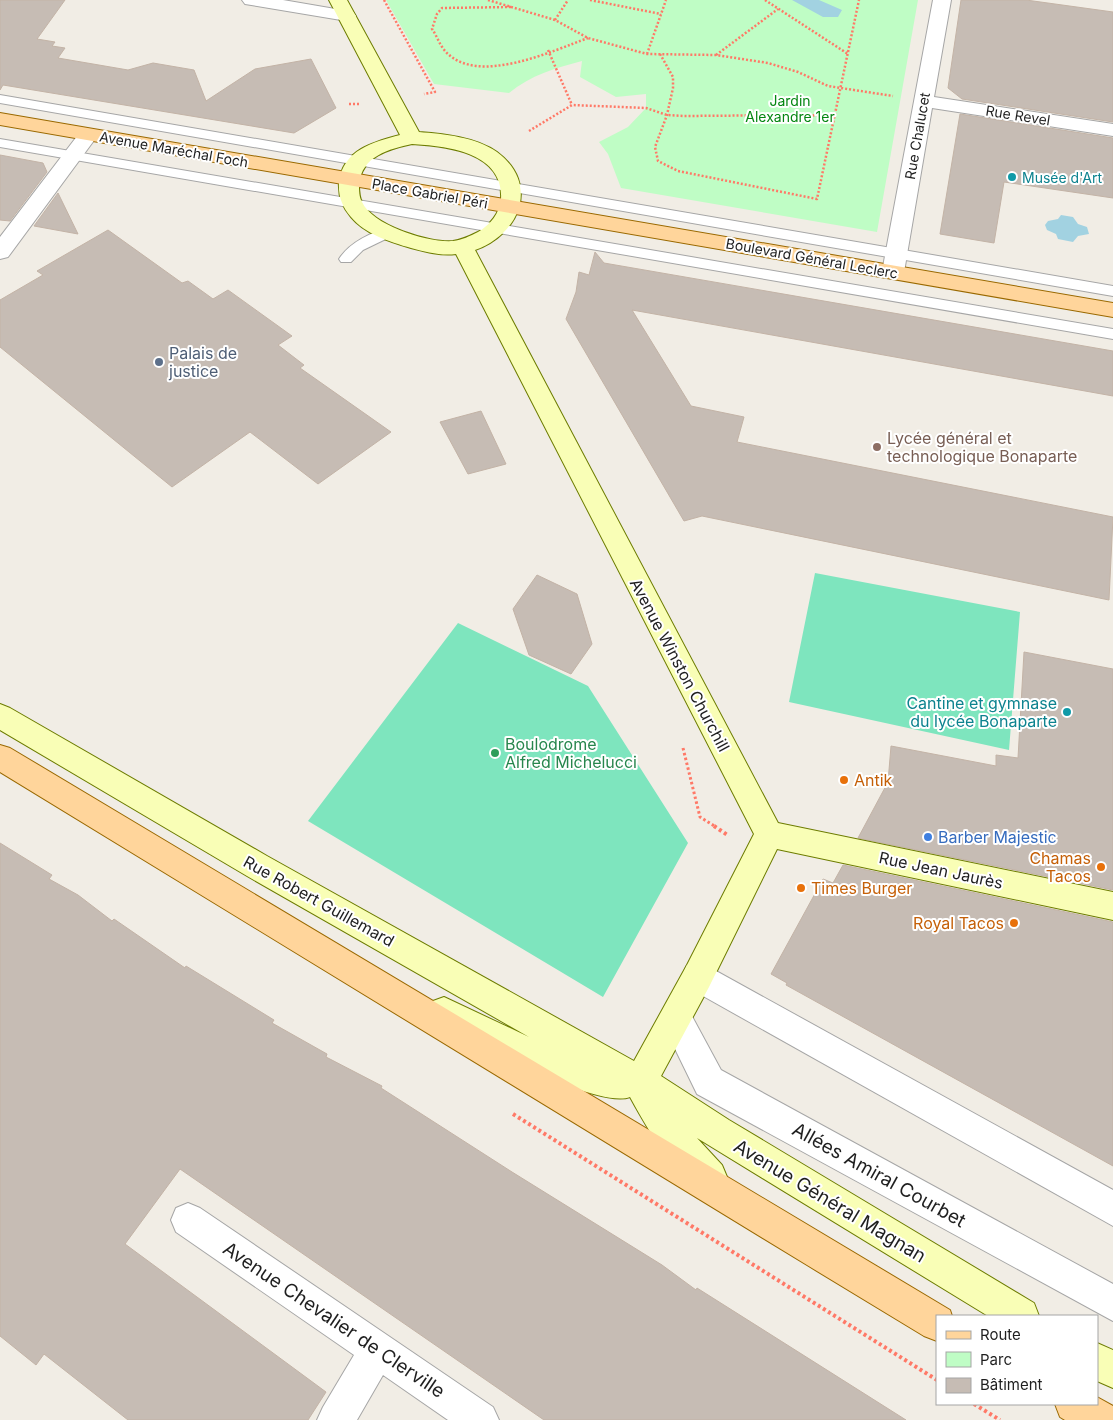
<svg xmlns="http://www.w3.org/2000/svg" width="1113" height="1420" font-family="Inter,sans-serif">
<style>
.park{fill:#bffdc5}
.pitch{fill:#7ee5be}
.water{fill:#a2d2e1}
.building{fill:#c6bcb4;stroke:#c3b3a6}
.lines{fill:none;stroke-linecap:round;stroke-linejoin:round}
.lane-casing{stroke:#a6a6a6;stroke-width:2}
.street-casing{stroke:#a6a6a6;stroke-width:2}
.secondary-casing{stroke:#6d7c00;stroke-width:2}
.primary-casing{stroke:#9a6900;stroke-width:2}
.path-far2{stroke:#ff7967;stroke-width:2.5;stroke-dasharray:2 2;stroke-linecap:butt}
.path-far1{stroke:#ff7967;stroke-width:3;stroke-dasharray:2.5 2.5;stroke-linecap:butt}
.path{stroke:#ff7967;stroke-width:4;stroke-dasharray:3 3;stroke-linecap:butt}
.lane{fill:#fff;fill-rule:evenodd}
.street{fill:#fff;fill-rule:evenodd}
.secondary{fill:#f9feb6;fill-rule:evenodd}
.primary{fill:#ffd59b;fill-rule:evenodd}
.culture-dot{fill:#0f9aa8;stroke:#fff;stroke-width:2}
.service-dot{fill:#5c6f8a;stroke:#fff;stroke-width:2}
.education-dot{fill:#8d6e63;stroke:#fff;stroke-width:2}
.leisure-dot{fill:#2e9e5b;stroke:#fff;stroke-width:2}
.food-dot{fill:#e8710a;stroke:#fff;stroke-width:2}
.shop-dot{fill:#3f7fe0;stroke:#fff;stroke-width:2}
.labels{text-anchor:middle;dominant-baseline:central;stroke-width:4;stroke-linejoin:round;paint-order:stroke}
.far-park-label{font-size:14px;fill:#048611;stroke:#fff}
.far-street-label{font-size:14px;fill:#1f1f1f;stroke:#fff}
.far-culture-label{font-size:14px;fill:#0d838f;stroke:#fff;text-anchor:start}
.service-label{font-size:16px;fill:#4e5e75;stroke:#fff;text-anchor:start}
.education-label{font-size:16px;fill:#785e54;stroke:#fff;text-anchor:start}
.street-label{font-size:16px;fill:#1f1f1f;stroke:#fff}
.culture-label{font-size:16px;fill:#0d838f;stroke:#fff;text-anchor:end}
.leisure-label{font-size:16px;fill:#27864d;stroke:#fff;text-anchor:start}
.food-label{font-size:16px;fill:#c56008;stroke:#fff;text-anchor:start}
.shop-label{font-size:16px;fill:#366cbe;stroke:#fff;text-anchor:start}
.near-street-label{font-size:19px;fill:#1f1f1f;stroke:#fff}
</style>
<rect width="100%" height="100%" fill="#f1ede5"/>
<!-- park -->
<path class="park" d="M386 0H918L877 232 621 188 608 154 599 142 628 127 646 108V94L616 97 580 77 582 61C555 68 531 75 509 93L434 84Z"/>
<!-- pitch -->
<path class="pitch" d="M815 573 1020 612 1009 750 789 702Z
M458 623 588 686 688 843 603 997 308 821Z"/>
<!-- water -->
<path class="water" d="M792 0H819L842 10 838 17H823Z
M1061 215 1073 217 1078 224 1087 227 1089 234 1078 236 1073 242 1058 239 1056 234 1047 230 1045 225 1048 221 1058 219Z"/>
<!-- building -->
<path class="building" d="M0 0H65L37 39 55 42 52 46 65 48 58 58 128 70 153 63 194 70 206 101 255 69 311 59 336 108 294 133 3 85 0 90Z
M961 0H1026L1113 12V122L962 99 948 88Z
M960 114 1113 138V198L1004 182 994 243 940 234Z
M0 155 43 163 47 172 10 221 0 220Z
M58 193 78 234 34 226Z
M108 230 182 283 188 281 213 299 228 290 292 336 278 345 304 365 300 368 391 432 318 484 250 432 172 487 0 347V300L43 275 37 271Z
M595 252 604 263 1113 351V396L632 310 691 406 744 417 737 442 1113 517 1109 600 702 516 684 521 566 319 576 292 579 272 589 275Z
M481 411 506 464 468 474 440 422Z
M537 575 577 594 592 644 571 674 529 655 513 609Z
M1024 652 1113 669V890L858 838 888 782 891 746 996 766V755L1018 758Z
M0 843 52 875 49 879 78 895 112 921 114 919 185 968 186 966 274 1020 272 1023 327 1054 326 1057 382 1086 381 1088 512 1172 662 1265 696 1290 697 1288 906 1420H544L180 1169 125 1244 326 1392 308 1420H128L44 1354 36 1365 0 1336Z
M843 865 1113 922V1166L786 985 787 983 771 974 823 879 833 883Z"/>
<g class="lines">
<defs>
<path id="lane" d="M0 95 1113 286V296L0 103Z
M0 139 1113 329V339L0 147Z
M389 228 396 232 394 235 363 250 351 262H341L339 259C349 243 371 232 389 228Z"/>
<path id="street" d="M242 0H283L347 11 353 12 356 16 353 20 347 21 245 4Z
M933 0H951L934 97 1113 124V136L932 108 904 272 901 277 893 279 885 277 882 272Z
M88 129 95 131 98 135 8 257 0 259V237L81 131Z
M698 961 1113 1190V1226L687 987 682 976 687 965Z
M676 1002 687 1007 721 1070 1113 1284V1321L697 1094 660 1018 665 1007Z
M188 1203 200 1208 493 1407 499 1420H448L383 1375 357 1420H317L323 1407 354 1355 176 1232 171 1220 176 1208Z"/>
<path id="secondary" d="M329 0H347L419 132C444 134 476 137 497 152 540 184 520 234 475 250L778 823 1113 892V920L777 849 709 987 661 1076 729 1120 1034 1303 1039 1316H988L697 1138 722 1165 727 1177 722 1189 710 1194C676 1180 647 1128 630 1097 598 1110 467 1039 433 1023L428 1012 433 1001 444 997 529 1037 247 876 0 730V704L10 708 267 856 634 1061 687 965 754 834 456 254C441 256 426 252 411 248 390 242 365 234 351 217 342 207 338 196 339 182 343 150 373 142 400 135ZM412 144C446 146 504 152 501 199 500 213 490 225 478 232 470 236 462 240 453 241 429 243 373 226 362 202 359 197 359 190 359 184 362 156 389 149 412 144Z
M1097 1343 1113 1350V1388L1097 1381Z"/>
<path id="primary" d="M0 113 1113 303V317L0 125Z
M0 745 10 748 950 1310 952 1316H937V1341L924 1336 807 1265 0 772Z
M1097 1397 1113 1406V1420H1065L1060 1417 1055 1404H1097Z"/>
</defs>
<!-- lane casing -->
<use href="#lane" class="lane-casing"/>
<!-- street casing -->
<use href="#street" class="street-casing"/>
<!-- secondary casing -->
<use href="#secondary" class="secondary-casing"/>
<!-- primary casing -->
<use href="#primary" class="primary-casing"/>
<!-- path-far2 -->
<path class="path-far2" d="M384 0 435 92 424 94
M488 0 555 20 588 38 647 54 716 55 768 63 798 72 828 86 893 96
M590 0 661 14
M765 0 848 54
M511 7 442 8 437 14 432 29C437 36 440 46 446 52 478 86 552 51 588 38
M555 20 568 0
M548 50 572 105
M647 54 666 0
M660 54 673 77V88L667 115 655 147 658 161 678 171 817 199 859 0
M716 55 778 9
M349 104H359
M529 131 572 105 646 108 667 115 683 116 811 115 834 118"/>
<!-- path-far1 -->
<path class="path-far1" d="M683 748 700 817 716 827"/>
<!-- path -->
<path class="path" d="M714 826 729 836
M513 1114 937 1380
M974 1404 1000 1420"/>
<!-- lane -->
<use href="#lane" class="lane"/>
<!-- street -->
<use href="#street" class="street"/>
<!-- secondary -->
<use href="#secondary" class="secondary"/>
<!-- primary -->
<use href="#primary" class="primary"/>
</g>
<!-- markers -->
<g class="culture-dot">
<circle cx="1012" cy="177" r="5"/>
<circle cx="1067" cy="712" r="5"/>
</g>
<circle class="service-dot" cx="159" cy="362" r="5"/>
<circle class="education-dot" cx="877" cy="447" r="5"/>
<circle class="leisure-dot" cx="495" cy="753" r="5"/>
<g class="food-dot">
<circle cx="844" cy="780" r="5"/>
<circle cx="1101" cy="867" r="5"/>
<circle cx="801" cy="888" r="5"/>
<circle cx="1014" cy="923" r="5"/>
</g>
<circle class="shop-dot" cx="928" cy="837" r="5"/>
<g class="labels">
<!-- far-park labels -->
<g class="far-park-label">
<text x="790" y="100">Jardin<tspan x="790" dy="16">Alexandre 1er</tspan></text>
</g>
<!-- far-street labels -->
<g class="far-street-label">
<text transform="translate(1018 115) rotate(9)">Rue Revel</text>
<text transform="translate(917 136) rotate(-80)">Rue Chalucet</text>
<text transform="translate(174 149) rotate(10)">Avenue Maréchal Foch</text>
<text transform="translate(430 193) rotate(10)">Place Gabriel Péri</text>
<text transform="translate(812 258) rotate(10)">Boulevard Général Leclerc</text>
</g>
<!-- far-culture labels -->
<g class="far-culture-label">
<text x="1022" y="177">Musée d'Art</text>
</g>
<!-- service labels -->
<g class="service-label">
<text x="169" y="353">Palais de<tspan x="169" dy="18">justice</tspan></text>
</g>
<!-- education labels -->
<g class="education-label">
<text x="887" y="438">Lycée général et<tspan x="887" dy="18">technologique Bonaparte</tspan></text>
</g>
<!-- street labels -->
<g class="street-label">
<text transform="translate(680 665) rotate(62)">Avenue Winston Churchill</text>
<text transform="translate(941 870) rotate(12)">Rue Jean Jaurès</text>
<text transform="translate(319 901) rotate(29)">Rue Robert Guillemard</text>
</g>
<!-- culture labels -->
<g class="culture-label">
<text x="1057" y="703">Cantine et gymnase<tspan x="1057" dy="18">du lycée Bonaparte</tspan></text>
</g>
<!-- leisure labels -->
<g class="leisure-label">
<text x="505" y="744">Boulodrome<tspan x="505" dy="18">Alfred Michelucci</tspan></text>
</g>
<!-- food labels -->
<g class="food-label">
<text x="854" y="780">Antik</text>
<text x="1091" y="858" text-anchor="end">Chamas<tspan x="1091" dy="18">Tacos</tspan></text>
<text x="811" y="888">Times Burger</text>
<text x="1004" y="923" text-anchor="end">Royal Tacos</text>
</g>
<!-- shop labels -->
<g class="shop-label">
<text x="938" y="837">Barber Majestic</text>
</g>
<!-- near-street labels -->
<g class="near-street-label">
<text transform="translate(879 1175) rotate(29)">Allées Amiral Courbet</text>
<text transform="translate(830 1201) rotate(31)">Avenue Général Magnan</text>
<text transform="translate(334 1320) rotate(34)">Avenue Chevalier de Clerville</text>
</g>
</g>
<!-- legend -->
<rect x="936" y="1315" width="162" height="90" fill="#ffffff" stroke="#a5a5a5"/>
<rect x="946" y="1331" width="25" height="8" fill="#ffd59b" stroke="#a5a5a5"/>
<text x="980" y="1340" font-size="15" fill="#1f1f1f">Route</text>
<rect x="946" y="1352" width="25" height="15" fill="#bffdc5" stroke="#a5a5a5"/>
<text x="980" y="1365" font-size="15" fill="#1f1f1f">Parc</text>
<rect x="946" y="1378" width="25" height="15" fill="#c6bcb4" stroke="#a5a5a5"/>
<text x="980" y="1390" font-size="15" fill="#1f1f1f">Bâtiment</text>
</svg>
